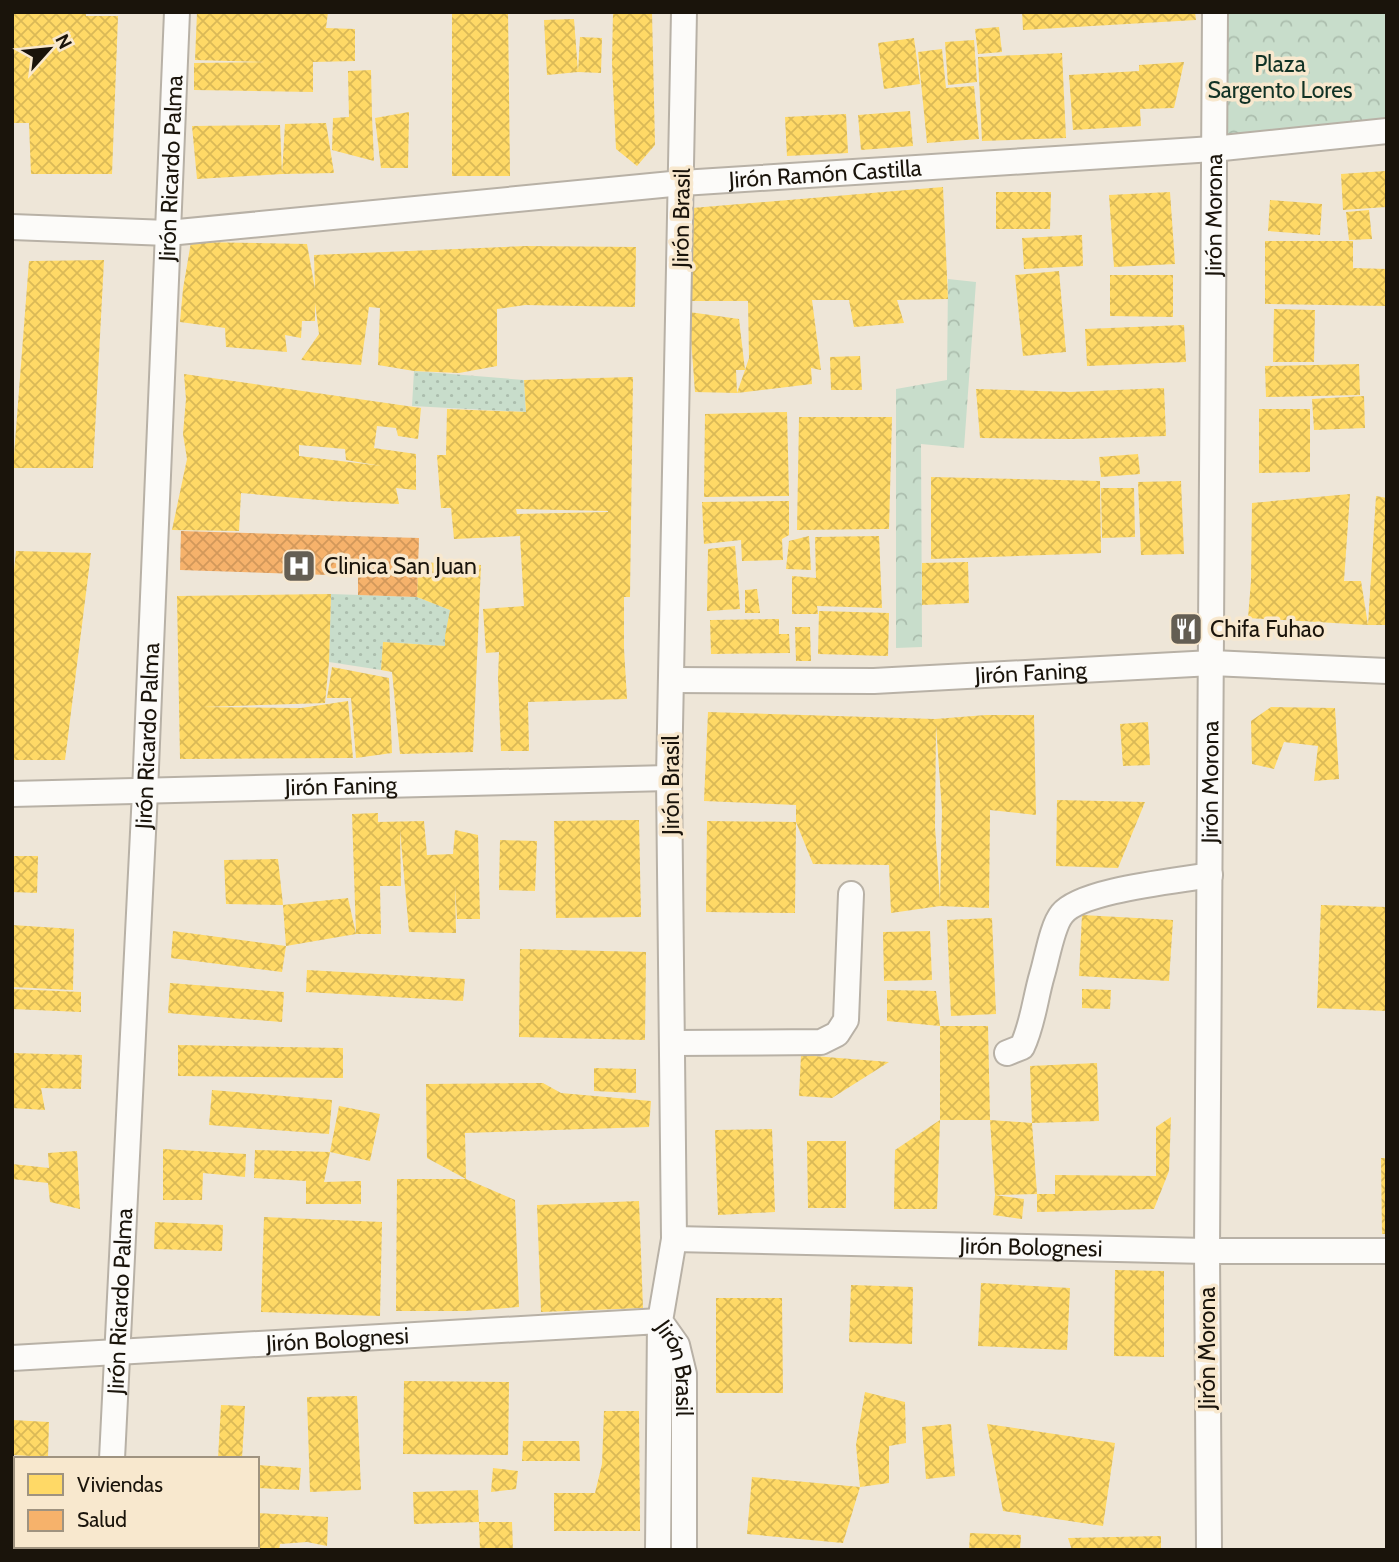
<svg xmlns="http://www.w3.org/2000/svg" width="1399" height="1562" font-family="Cabin,sans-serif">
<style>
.grass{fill:url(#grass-dots)}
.park{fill:url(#park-crowns)}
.homes{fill:url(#homes-cross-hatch);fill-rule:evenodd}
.health{fill:url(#health-cross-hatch)}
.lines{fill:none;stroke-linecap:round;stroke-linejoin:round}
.street-casing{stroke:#b8b1a6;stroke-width:28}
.street{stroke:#fcfbf9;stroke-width:24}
.labels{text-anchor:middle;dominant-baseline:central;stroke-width:7;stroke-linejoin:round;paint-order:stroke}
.park-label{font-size:23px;fill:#113225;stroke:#f8e8ce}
.street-label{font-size:23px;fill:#1a140b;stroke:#f8e8ce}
.poi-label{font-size:23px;fill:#1a140b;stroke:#f8e8ce;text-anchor:start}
</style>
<defs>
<pattern id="grass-dots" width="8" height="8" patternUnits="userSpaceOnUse" patternTransform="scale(1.75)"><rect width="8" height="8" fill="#c8ddcb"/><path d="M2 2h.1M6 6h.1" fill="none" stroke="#abbdad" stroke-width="1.8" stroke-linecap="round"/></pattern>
<pattern id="park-crowns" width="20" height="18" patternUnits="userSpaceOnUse" patternTransform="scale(1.75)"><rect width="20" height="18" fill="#c8ddcb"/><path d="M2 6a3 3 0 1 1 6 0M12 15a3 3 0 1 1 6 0" fill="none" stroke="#abbdad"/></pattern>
<pattern id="homes-cross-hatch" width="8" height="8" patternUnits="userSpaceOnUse" patternTransform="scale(1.75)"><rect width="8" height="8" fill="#ffd966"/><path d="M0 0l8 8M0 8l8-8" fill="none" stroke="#dab957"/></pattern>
<pattern id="health-cross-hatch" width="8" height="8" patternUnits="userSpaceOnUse" patternTransform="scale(1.75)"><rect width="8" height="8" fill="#f6b26b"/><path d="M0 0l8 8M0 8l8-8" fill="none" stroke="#d2985b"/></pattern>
</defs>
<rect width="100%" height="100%" fill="#eee6d8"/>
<!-- grass -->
<path class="grass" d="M414 371 524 380 526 412 412 406Z
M331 594 417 597 450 610 445 646 383 642 381 670 329 662Z"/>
<!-- park -->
<path class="park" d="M1215 12H1387V131L1213 149Z
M948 279 976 282 964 448 921 444 922 647 896 648V389L947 380Z"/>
<!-- homes -->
<path class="homes" d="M12 12H86V16H118L112 174H31L29 123H12Z
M197 12H328L326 28 355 29V61L313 62V92L194 90V63L266 62 195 60Z
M452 12H508L510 176H452Z
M613 12H652L655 145 637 166 616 149 612 63Z
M1022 12H1195L1196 20 1023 30Z
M574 19 578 72 547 75 544 20Z
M999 27 1002 52 978 54 975 29Z
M580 37 602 38 601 73 578 72Z
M914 38 920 84 884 89 878 43Z
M974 40 977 82 948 85 945 42Z
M942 49 946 88 974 86 979 139 927 143 918 52Z
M1062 53 1066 138 982 141 978 57Z
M1184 62 1174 108 1140 109 1141 126 1073 130 1069 75 1139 71V65Z
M371 70 372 117 374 161 332 150 333 118 349 117 348 71Z
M910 111 913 146 861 150 858 115Z
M409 112 408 168H381L375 118Z
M846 114 848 153 787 156 785 117Z
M326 123 334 173 282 174 285 124Z
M280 125 282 174 197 179 192 126Z
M1386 171 1387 207 1343 210 1341 174Z
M943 187 948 299 897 300 904 323 854 327 849 300H812L821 370 811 368 812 384 737 393 695 392 689 312 739 319 745 370H736L737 393 745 370 749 358 748 301H690L692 208Z
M996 192H1051L1050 229H996Z
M1170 192 1175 264 1114 267 1109 195Z
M1270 200 1322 204 1320 235 1268 231Z
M1369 210 1372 239 1349 240 1346 212Z
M1082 235 1083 266 1024 269 1022 238Z
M1265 241H1353V268L1387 269V306L1265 304Z
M191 242 307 244 315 289 314 255 526 246 636 247 635 307 525 305 497 309V366L459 373 414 371 378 365 380 308 369 307 361 365 301 360 319 334 315 303V321H302L301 338 285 335 287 352 226 347 225 328 180 322 183 289Z
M104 260 93 468H13L29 261Z
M1059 271 1066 352 1023 356 1015 275Z
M1110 275H1173V317L1110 316Z
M1274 309 1315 310 1314 362H1273Z
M1184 325 1186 362 1087 366 1085 329Z
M860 356 862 390H831L830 357Z
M1359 364 1360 395 1266 397 1265 366Z
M184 374 421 408 418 439 398 436 396 428 377 426 374 448 416 454V490L396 488 399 504 331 501 241 493 239 531 172 530 187 459 183 434 186 399ZM299 445 345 449 346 460 382 466 299 456Z
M633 377 630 597H624V649L627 699 528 702 529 751H501L498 678 499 652 486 653 483 609 524 606 520 536 454 539 451 508H441L437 455H446L447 409 526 412 524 380ZM516 509 608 511V512L517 514Z
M1164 388 1166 436 1072 439 980 438 976 389 1070 392Z
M1364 396 1365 428 1314 430 1312 399Z
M1259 409H1310V472L1259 473Z
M787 412 789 496 704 497 705 414Z
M799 417H892L889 529 797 530Z
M1138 454 1140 474 1101 477 1099 457Z
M931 477 1100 481 1101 553 931 559Z
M1181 481 1184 554 1141 555 1138 482Z
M1101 488H1134L1135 537 1102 538Z
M1350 494 1344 581H1361L1368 625 1248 618 1251 581 1252 503Z
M1376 496 1387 498V625H1368Z
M789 501V535L782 539 783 560 742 561 741 540 704 544 702 502Z
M809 536 811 570 786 569 789 541Z
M879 536 882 608 817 606 818 614H792V576L816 578 815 537Z
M735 546 740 609 707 611 708 549Z
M16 551 91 553 65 760H12V590Z
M418 562 481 565 473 752 400 754 392 672 381 670 383 642 445 646V636L450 610 417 597Z
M968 562 969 603 922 605V563Z
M757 589 760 613H745V590Z
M331 594 329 662 325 703 202 707 301 708 348 701 353 758 180 759 177 596Z
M819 611 889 613 888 656 818 654Z
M779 619V634H789L790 653 711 654 710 620Z
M795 627H810L811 661H796Z
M332 667 389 678 392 753 356 758 351 698H327Z
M1271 707 1335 708 1339 779 1314 781 1318 746 1284 742 1274 769 1252 764 1251 721Z
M708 712 935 719 986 715H1034L1036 815 990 810 989 908 940 906 891 913 889 865 813 864 796 822V805L704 801ZM936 725 942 811 940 901 935 827Z
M1148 722 1150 765 1123 766 1120 724Z
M1057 800 1145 802 1118 868 1056 866Z
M378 813V822L424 821 427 855 453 854 455 830 478 835 480 919H457L455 885 456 933 409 932 400 830 401 886H380L381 934H356L286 946 282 972 171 958 173 931 286 946 283 905 348 898 356 934 352 814Z
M639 820 641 917 556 918 554 821Z
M707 821 796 822 795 913 706 912Z
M500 840 537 841 535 891 499 890Z
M12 856H38L37 893 12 892Z
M278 859 283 905 226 904 224 860Z
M1321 905 1387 907V1011L1317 1008Z
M1082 915 1173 920 1169 981 1079 976Z
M992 918 996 1014 951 1016 947 920Z
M12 925 74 929 73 990 12 987Z
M930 931 932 980 884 981 883 932Z
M520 949 646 952 645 1040 519 1037Z
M307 970 465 979 463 1001 306 992Z
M170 983 284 992 282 1022 168 1013Z
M12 989 81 992V1012L12 1009Z
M1082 989 1111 990 1110 1009 1082 1008Z
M887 990 936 991 940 1026 887 1021Z
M940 1026H988L990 1120H940L937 1209H894L895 1150 940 1120Z
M178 1045 343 1048V1078L178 1076Z
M12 1053 82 1055 81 1089 41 1088 45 1110 12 1108Z
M801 1055 889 1062 832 1098 799 1096Z
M1097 1063 1099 1121 1032 1123 1037 1194H1055V1175L1156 1176V1127L1171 1117 1169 1171 1154 1209 1037 1212V1194L995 1195 1024 1199 1022 1219 993 1215 995 1195 990 1120 1032 1123 1030 1066Z
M594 1068 636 1069V1093L594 1091Z
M543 1083 561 1093 651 1101 649 1127 465 1133 466 1179 427 1158 426 1084Z
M212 1090 332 1100 329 1134 209 1125Z
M339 1106 380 1114 370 1161 330 1152 324 1182 361 1181V1204H306V1181L254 1178 255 1150 330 1152Z
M772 1129 775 1212 718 1215 715 1130Z
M807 1141H846V1208H808Z
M163 1149 246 1154 245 1177 203 1173 202 1200H163Z
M77 1151 80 1209 50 1202 48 1183 12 1179V1164L49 1168 48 1153Z
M1381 1158H1387V1234H1382Z
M397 1179H466L515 1200 519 1307 465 1311H396Z
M639 1201 643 1308 541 1312 537 1205Z
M264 1217 382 1222 380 1316 261 1312Z
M155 1222 223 1225 222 1251 154 1249Z
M1115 1270 1164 1271V1357L1114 1356Z
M981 1283 1070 1288 1067 1350 978 1346Z
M851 1285 913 1287 912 1344 849 1342Z
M716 1298H782L783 1393H716Z
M404 1381 509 1382 508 1455 403 1454Z
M865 1392 905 1402 906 1443 889 1446V1483L860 1487 843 1543 747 1534 752 1477 860 1487 856 1445Z
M357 1396 361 1490 310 1492 307 1397Z
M221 1405 245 1406 242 1459H218Z
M604 1411H639L640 1531H554V1493H595L602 1464Z
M12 1420 49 1422 48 1457 12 1455Z
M951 1424 955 1476 926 1479 922 1427Z
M987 1424 1115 1443 1103 1526 1003 1511Z
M523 1441H579L580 1461H522Z
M257 1465 301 1468 299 1490 257 1488Z
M493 1468 518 1471 516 1489 491 1492Z
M478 1490 479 1522 414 1524 413 1492Z
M257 1513 328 1517 327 1546 307 1542 280 1544 279 1550H153V1546H257Z
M479 1522H512L513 1550H480Z
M970 1533 1021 1535 1020 1550H969Z
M1161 1536V1550H1072L1068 1538Z"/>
<!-- health -->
<path class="health" d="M181 531 419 538 417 597 358 595V576L180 570Z"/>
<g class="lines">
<defs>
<g id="street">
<path id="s1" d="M684 12 669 778 674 1239 660 1321 677 1345 684 1374V1550"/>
<path id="s2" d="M12 227 168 233 682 183 1213 149 1387 131"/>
<path id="s3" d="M672 680 874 681 1212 663 1387 671"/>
<path id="s4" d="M12 794 669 778"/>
<path d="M672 1043 821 1042 837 1034 846 1020 851 894"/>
<path d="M1007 1053 1022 1047C1033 1024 1035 999 1042 975 1047 959 1052 926 1062 914 1081 890 1177 881 1210 875"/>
<path id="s5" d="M674 1239 1207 1251H1387"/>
<path id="s6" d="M12 1358 660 1321 658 1550"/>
<path id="s7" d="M112 1459 145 792 177 12"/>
<path d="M106 1550 107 1546"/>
<path id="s8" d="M1209 1550 1207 1251 1215 12"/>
</g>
</defs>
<!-- street casing -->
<use href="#street" class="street-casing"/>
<!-- street -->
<use href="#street" class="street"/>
</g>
<!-- icons -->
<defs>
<symbol id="hospital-square" viewBox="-11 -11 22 22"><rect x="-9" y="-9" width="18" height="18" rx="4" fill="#645e53" stroke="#f8e8ce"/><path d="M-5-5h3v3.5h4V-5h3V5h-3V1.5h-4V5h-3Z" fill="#fff"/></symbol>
<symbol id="restaurant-square" viewBox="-11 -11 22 22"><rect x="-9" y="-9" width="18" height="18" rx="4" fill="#645e53" stroke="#f8e8ce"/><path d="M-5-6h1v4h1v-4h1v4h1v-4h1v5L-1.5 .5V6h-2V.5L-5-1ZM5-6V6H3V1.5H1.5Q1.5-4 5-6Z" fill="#fff"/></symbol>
</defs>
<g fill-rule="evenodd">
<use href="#hospital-square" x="280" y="547" width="38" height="38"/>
<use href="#restaurant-square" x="1167" y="610" width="38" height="38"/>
</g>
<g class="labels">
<!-- park labels -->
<g class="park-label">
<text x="1280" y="64">Plaza<tspan x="1280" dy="26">Sargento Lores</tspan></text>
</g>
<!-- street labels -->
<g class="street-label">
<text stroke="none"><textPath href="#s7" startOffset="1292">Jirón Ricardo Palma</textPath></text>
<text stroke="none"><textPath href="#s2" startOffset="816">Jirón Ramón Castilla</textPath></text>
<text stroke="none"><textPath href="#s8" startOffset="1335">Jirón Morona</textPath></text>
<text transform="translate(681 218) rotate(-89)">Jirón Brasil</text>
<text stroke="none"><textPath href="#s3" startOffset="359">Jirón Faning</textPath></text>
<text stroke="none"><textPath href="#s7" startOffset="724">Jirón Ricardo Palma</textPath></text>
<text stroke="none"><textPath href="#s8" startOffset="768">Jirón Morona</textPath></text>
<text transform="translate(671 785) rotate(-90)">Jirón Brasil</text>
<text stroke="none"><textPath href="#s4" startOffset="329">Jirón Faning</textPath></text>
<text stroke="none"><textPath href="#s5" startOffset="357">Jirón Bolognesi</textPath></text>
<text stroke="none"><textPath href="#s7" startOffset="158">Jirón Ricardo Palma</textPath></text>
<text stroke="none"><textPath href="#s6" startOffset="326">Jirón Bolognesi</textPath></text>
<text transform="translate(1207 1348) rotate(-90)">Jirón Morona</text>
<text stroke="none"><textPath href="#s1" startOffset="1362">Jirón Brasil</textPath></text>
</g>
<!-- poi labels -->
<g class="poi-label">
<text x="324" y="566">Clinica San Juan</text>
<text x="1210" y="629">Chifa Fuhao</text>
</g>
</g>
<!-- border -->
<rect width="1399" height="1562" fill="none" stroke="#1a140b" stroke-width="28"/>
<!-- legend -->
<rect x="14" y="1457" width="245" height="91" fill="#f8e8ce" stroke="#9f9380" stroke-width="2"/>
<rect x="28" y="1474" width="35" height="21" fill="#ffd966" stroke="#9f9380" stroke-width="2"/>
<text x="77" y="1492" font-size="21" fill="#1a140b">Viviendas</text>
<rect x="28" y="1510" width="35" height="21" fill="#f6b26b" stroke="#9f9380" stroke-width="2"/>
<text x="77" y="1527" font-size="21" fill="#1a140b">Salud</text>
<!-- north arrow -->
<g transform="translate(49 49) rotate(63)" stroke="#f8e8ce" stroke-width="5" paint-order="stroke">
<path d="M0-5L12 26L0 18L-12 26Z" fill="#1a140b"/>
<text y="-10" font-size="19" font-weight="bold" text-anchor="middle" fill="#1a140b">N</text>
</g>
</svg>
